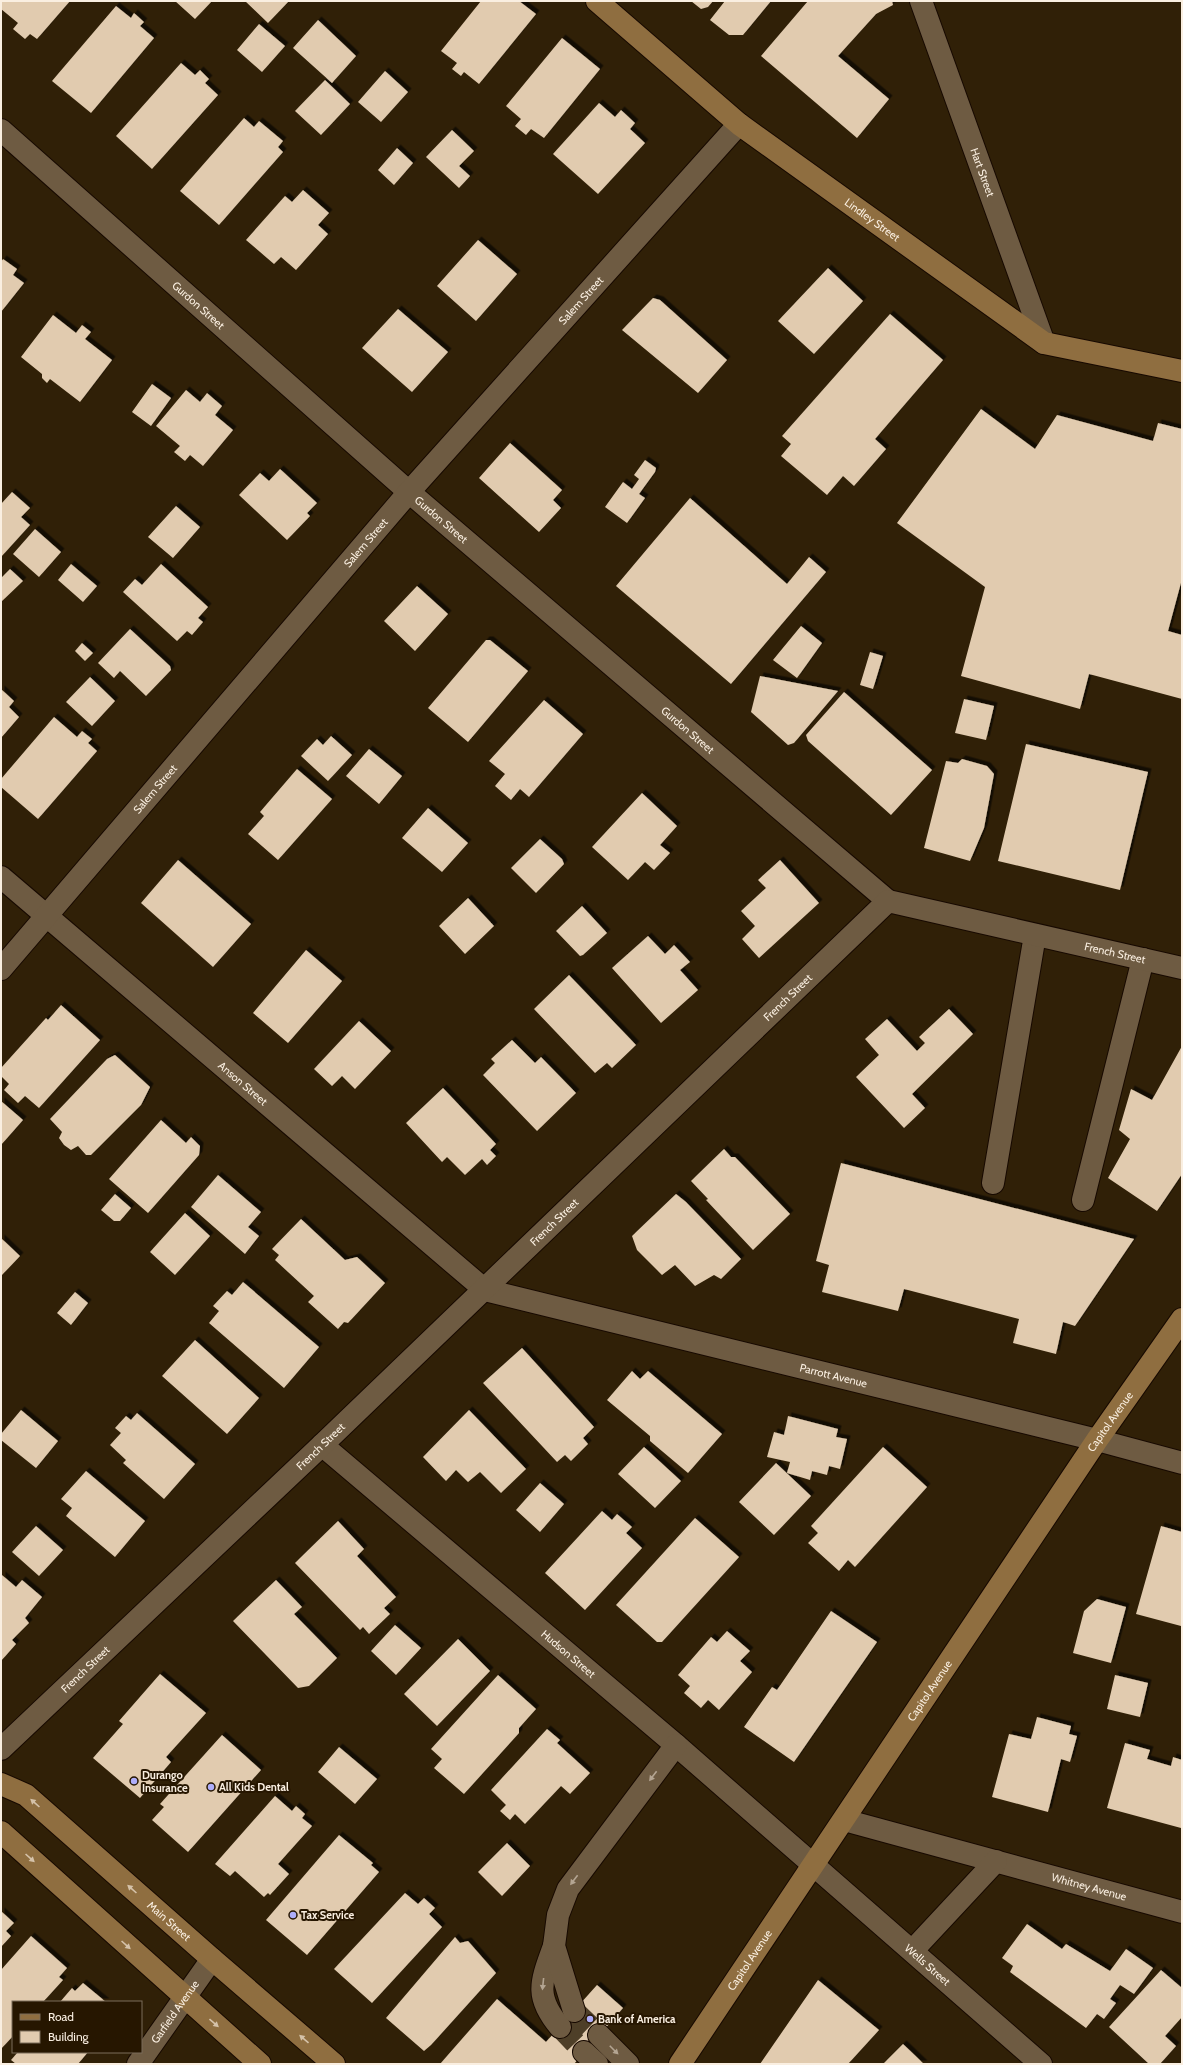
<svg xmlns="http://www.w3.org/2000/svg" width="1183" height="2065" font-family="Cabin,sans-serif">
<style>
.building{fill:#e1cbaf;filter:url(#shadow)}
.lines{fill:none;stroke-linecap:round;stroke-linejoin:round}
.minor-tunnel{stroke:#4e3f28;stroke-width:22;stroke-dasharray:22 11;stroke-linecap:butt}
.minor-casing{stroke:#170900;stroke-width:24}
.major-casing{stroke:#170900;stroke-width:24}
.minor{stroke:#6e5b42;stroke-width:22}
.major{stroke:#8f6e40;stroke-width:22}
.oneway{fill:#b4a592}
.oneway2{fill:#d5c2a9}
.poi-dot{fill:#afaefa;stroke:#261600;stroke-width:1.5}
.labels{text-anchor:middle;dominant-baseline:central;stroke-width:4;stroke-linejoin:round;paint-order:stroke}
.street-label{font-size:11px;fill:#faefe1;stroke:#261600}
.poi-label{font-size:11px;font-weight:bold;fill:#faefe1;stroke:#261600;text-anchor:start}
</style>
<defs>
<filter id="shadow"><feDropShadow dx="3.5" dy="-3.5" stdDeviation="0" flood-color="#0009"/></filter>
</defs>
<rect width="100%" height="100%" fill="#302007"/>
<!-- building -->
<path class="building" d="M1 1H70L37 39 30 34 25 39 13 29 18 23 1 9Z
M175 1H212L195 19Z
M245 1H289L268 23Z
M481 1H519L536 14 479 84 464 72 461 76 452 69 457 63 441 51Z
M691 1H713L708 7 701 9Z
M725 1H771L743 35H729L710 20Z
M808 1H892L893 5 876 14 838 56 889 99 857 138 761 56Z
M116 6 131 18 134 13 144 22 140 26 154 38 91 113 52 81Z
M318 20 356 56 332 83 293 48Z
M259 24 285 46 262 72 237 50Z
M562 38 600 69 544 138 531 129 526 135 515 126 521 119 506 106Z
M181 63 195 75 200 70 209 79 205 83 218 95 152 169 116 136Z
M385 71 408 92 381 122 358 102Z
M325 80 350 104 321 135 295 111Z
M599 103 615 117 621 110 635 123 630 129 645 143 598 194 553 154Z
M244 118 254 127 259 121 283 141 278 147 283 152 219 225 180 191Z
M452 130 474 151 459 166 470 176 459 188 426 157Z
M397 148 413 163 394 185 378 170Z
M303 190 329 213 318 225 328 234 296 270 281 257 274 264 246 240 285 196 292 202Z
M478 240 517 274 476 321 437 286Z
M3 259 17 269 13 275 24 283 1 312V262Z
M828 268 863 301 814 354 778 321Z
M653 298 660 300 727 360 698 393 622 330Z
M398 309 448 352 412 392 362 348Z
M890 314 943 360 875 439 886 449 854 486 843 476 827 495 781 456 791 444 782 436Z
M53 315 76 333 82 325 91 332 85 339 112 360 80 402 50 379 47 383 42 378V374L21 357Z
M152 384 171 398 151 426 132 412Z
M186 390 200 402 207 393 222 406 215 415 233 430 203 466 190 455 185 461 174 452 180 446 156 426Z
M981 409 1035 449 1057 415 1153 441 1158 423 1182 429V579L1168 631 1182 635V699L1089 674 1080 709 961 676 985 587 897 523Z
M510 443 562 490 553 500 561 508 539 532 479 478Z
M645 460 656 468 655 472 639 494 645 498 627 523 605 507 623 482 632 489 639 479 634 475Z
M280 469 317 503 307 513 310 516 287 540 239 495 260 473 269 481Z
M12 492 30 508 21 517 30 525 1 557V504Z
M690 498 787 584 809 557 826 572 731 684 616 586Z
M176 506 200 527 173 558 148 537Z
M35 529 61 552 39 577 13 554Z
M71 564 97 586 83 602 58 580Z
M161 564 208 607 198 618 203 622 192 635 187 631 177 641 123 592 135 579 142 585Z
M10 569 23 581 1 602V578Z
M417 586 448 614 415 651 384 621Z
M801 626 822 643 797 678 773 660Z
M130 629 170 666 171 670 146 696 120 671 114 678 98 663Z
M486 640H490L528 671 468 742 428 708Z
M82 643 93 653 85 661 75 651Z
M870 652 883 656 873 689 860 685Z
M760 676 838 691 794 743 788 745 751 712Z
M90 677 115 701 92 726 66 702Z
M1 689 14 701 9 707 19 717 1 738Z
M844 692 932 770 891 815 808 741 806 735Z
M964 699 994 706 986 740 955 733Z
M544 700 583 734 529 797 520 789 511 800 495 786 505 774 489 761Z
M54 717 77 737 82 731 92 739 88 743 97 751 38 819 1 787V779Z
M331 736 352 755 328 781 301 756 317 739 323 745Z
M1026 744 1148 772 1120 890 998 861Z
M369 749 402 776 379 804 346 776Z
M962 759 987 766 994 774 984 828 970 861 924 848 946 761 958 763Z
M297 769 332 799 278 860 248 834 264 816 260 812Z
M642 793 677 826 660 845 670 853 654 870 645 862 628 880 592 847Z
M428 808 468 843 442 872 402 838Z
M540 839 562 859 564 864 536 893 511 868Z
M178 860 251 924 213 967 141 903Z
M780 860 819 903 759 958 742 939 755 926 741 911 766 888 758 880Z
M468 898 494 926 465 954 439 926Z
M582 906 607 933 583 955 580 956 556 931Z
M648 936 665 954 674 945 690 962 680 970 698 990 661 1023 612 968Z
M306 950 342 981 288 1043 253 1013Z
M569 975 636 1045 612 1068 607 1063 595 1073 534 1009Z
M61 1005 100 1040 39 1108 25 1096 18 1103 4 1090 9 1084 1 1076V1068L46 1018 48 1020Z
M949 1009 973 1034 912 1094 925 1108 904 1128 856 1077 879 1055 865 1039 887 1019 917 1051 925 1043 919 1037Z
M359 1021 391 1051 355 1089 342 1076 332 1086 314 1069Z
M512 1040 535 1063 541 1057 576 1093 537 1131 483 1075 495 1063 491 1059Z
M1182 1046V1174L1157 1211 1108 1178 1130 1139 1119 1130 1131 1089 1152 1100Z
M115 1055 150 1087 141 1105 91 1155H86L78 1146 71 1150 64 1145 59 1138 62 1132 50 1119 107 1059Z
M443 1088 496 1144 490 1150 496 1156 487 1165 482 1159 465 1175 447 1157 442 1162 406 1123Z
M1 1101 23 1120 1 1145Z
M161 1120 186 1143 191 1137 200 1146 199 1155 148 1213 109 1179Z
M724 1149 731 1157H735L790 1214 753 1250 706 1200 708 1199 691 1181Z
M841 1163 1134 1239 1075 1326 1063 1322 1056 1354 1013 1343 1019 1319 904 1289 898 1311 822 1292 829 1265 816 1261Z
M218 1175 261 1212 248 1227 259 1236 245 1254 191 1207Z
M115 1194 131 1208 120 1221H114L101 1210Z
M676 1194 686 1202 741 1259 721 1279 714 1275 695 1286 675 1265 662 1275 637 1250 632 1236Z
M185 1213 210 1236 175 1275 150 1252Z
M301 1219 345 1260 357 1257 385 1283 348 1323 344 1322 338 1329 308 1302 314 1296 275 1260 279 1255 272 1249Z
M1 1238 20 1256 2 1275 1 1274Z
M243 1282 319 1347 284 1388 209 1323 219 1311 213 1306 227 1291 232 1295Z
M75 1292 88 1303 71 1325 57 1313Z
M195 1340 259 1398 227 1434 162 1376Z
M522 1348 594 1427 583 1438 588 1444 571 1461 565 1455 557 1462 483 1383Z
M632 1371 640 1379 648 1371 722 1434 688 1473 650 1441V1436L607 1400Z
M21 1410 58 1441 36 1468 1 1440V1434Z
M469 1410 526 1469 501 1493 480 1472 468 1482 456 1470 446 1481 423 1457Z
M137 1413 195 1464 164 1499 123 1463 126 1460 110 1445 121 1433 115 1428 126 1416 131 1420Z
M788 1416 838 1429 836 1437 847 1439 840 1469 829 1466 827 1475 812 1471 810 1480 787 1473 790 1462 767 1457 774 1432 784 1435Z
M644 1447 681 1481 655 1508 618 1474Z
M883 1447 927 1487 855 1567 848 1560 839 1571 808 1543 818 1533 811 1526Z
M776 1463 811 1496 774 1535 739 1502Z
M86 1471 145 1521 115 1557 66 1516 72 1508 61 1499Z
M540 1483 564 1504 540 1532 516 1510Z
M602 1511 612 1520 617 1514 632 1527 626 1533 642 1548 585 1610 545 1573Z
M695 1518 739 1557 662 1642H657L616 1605Z
M338 1521 364 1549 357 1556 396 1597 384 1608 390 1614 369 1634 363 1627 360 1630 295 1563Z
M36 1526 63 1550 39 1576 12 1552Z
M1161 1526 1182 1532 1181 1626 1136 1614Z
M2 1575 16 1587 22 1580 42 1597 25 1618 29 1623 12 1640 16 1644 1 1661Z
M276 1580 302 1607 294 1614 337 1658 309 1686 298 1688 233 1621Z
M1097 1599 1126 1607 1111 1663 1073 1653 1084 1611Z
M831 1611 877 1642 794 1762 744 1727 772 1687 777 1690Z
M395 1625 421 1648 396 1675 371 1651Z
M727 1631 750 1651 740 1661 752 1672 719 1710 708 1700 701 1708 684 1693 690 1686 678 1675 711 1637 717 1642Z
M458 1639 490 1671 437 1726 404 1694Z
M160 1674 206 1713 166 1757 171 1762 140 1798 93 1758 123 1724 119 1721Z
M498 1675 536 1709 519 1728V1733L464 1794 434 1768 442 1759 431 1749Z
M1115 1675 1148 1683 1140 1717 1107 1709Z
M1037 1717 1071 1726 1069 1734 1077 1736 1070 1762 1061 1759 1048 1812 992 1797 1009 1734 1031 1739Z
M547 1729 560 1740 557 1743 590 1773 570 1794 561 1786 525 1824 515 1814 510 1820 500 1811 506 1805 491 1790Z
M222 1735 261 1770 188 1852 152 1820 164 1807 160 1804Z
M1125 1743 1150 1750 1147 1759 1171 1766 1173 1757 1182 1760 1181 1828 1107 1808Z
M339 1747 377 1779 355 1804 318 1772Z
M275 1796 292 1811 296 1806 305 1814 302 1818 312 1826 278 1864 289 1874 270 1895 268 1893 264 1897 235 1871 230 1876 215 1864Z
M339 1835 373 1863 371 1865 379 1872 307 1955 266 1920Z
M507 1843 530 1866 502 1896 478 1872Z
M405 1893 418 1904 424 1898 435 1908 429 1914 442 1927 372 2003 334 1969Z
M1 1911 14 1923 6 1931 11 1936 1 1947Z
M1027 1924 1062 1949 1066 1944 1110 1971 1126 1949 1153 1968 1134 1994 1120 1985 1110 1999 1116 2003 1104 2019 1097 2014 1086 2028 1010 1972 1013 1966 1002 1958Z
M31 1936 67 1968 59 1977 63 1980 43 2002H13V2036L1 2049V1970Z
M455 1937 460 1943 468 1941 496 1973 431 2045 424 2051 386 2018Z
M1161 1970 1182 1988V2017L1165 2036 1176 2046 1160 2064H1149L1109 2027Z
M818 1980 879 2030 848 2064H760Z
M83 1983 106 2002H60L72 1988 75 1991Z
M597 1985 623 2008 574 2064H440L497 1999 546 2042Z
M903 2044 924 2064H883Z
M18 2052H88L78 2064H16L11 2060Z"/>
<g class="lines">
<!-- minor-tunnel -->
<path class="minor-tunnel" d="M574 2011 599 2035
M560 2027 584 2052"/>
<defs>
<g id="minor">
<path id="s1" d="M921 1 1044 343"/>
<path id="s2" d="M1 130 409 492 888 901"/>
<path id="s3" d="M1 877 485 1290 1097 1440 1182 1463"/>
<path id="s4" d="M1 969 409 492 739 124"/>
<path d="M993 1183 1035 935"/>
<path d="M1083 1200 1143 959"/>
<path id="s5" d="M322 1445 676 1745 1041 2064"/>
<path id="s6" d="M1 1749 322 1445 888 901 1182 968"/>
<path id="s7" d="M844 1820 1182 1912"/>
<path d="M554 1946C541 1982 534 1996 560 2027"/>
<path d="M913 1950 996 1861"/>
<path d="M574 2011 554 1946 558 1915 568 1889 676 1745"/>
<path d="M599 2035 628 2064"/>
<path d="M584 2052 597 2064"/>
<path id="s8" d="M138 2064 212 1959"/>
</g>
<g id="major">
<path id="s9" d="M597 1 739 124 1044 343 1182 371"/>
<path id="s10" d="M1 1784 26 1795 212 1959 334 2064"/>
<path d="M1 1832 260 2064"/>
<path id="s11" d="M680 2064 1097 1440 1182 1319"/>
</g>
</defs>
<!-- minor casing -->
<use href="#minor" class="minor-casing"/>
<!-- major casing -->
<use href="#major" class="major-casing"/>
<!-- minor -->
<use href="#minor" class="minor"/>
<!-- major -->
<use href="#major" class="major"/>
</g>
<!-- one-way arrows -->
<defs><path id="oneway-solid" d="M-6-.8H1V-3.2L6.5 0L1 3.2V.8H-6Z"/></defs>
<g class="oneway">
<use href="#oneway-solid" transform="translate(653 1776) rotate(127)"/>
<use href="#oneway-solid" transform="translate(574 1880) rotate(127)"/>
<use href="#oneway-solid" transform="translate(543 1984) rotate(96)"/>
<use href="#oneway-solid" transform="translate(614 2050) rotate(45)"/>
</g>
<g class="oneway2">
<use href="#oneway-solid" transform="translate(35 1803) rotate(-138)"/>
<use href="#oneway-solid" transform="translate(30 1858) rotate(42)"/>
<use href="#oneway-solid" transform="translate(132 1889) rotate(-138)"/>
<use href="#oneway-solid" transform="translate(126 1945) rotate(42)"/>
<use href="#oneway-solid" transform="translate(214 2023) rotate(41)"/>
<use href="#oneway-solid" transform="translate(304 2039) rotate(-139)"/>
</g>
<!-- markers -->
<g class="poi-dot">
<circle cx="134" cy="1781" r="4"/>
<circle cx="211" cy="1787" r="4"/>
<circle cx="293" cy="1915" r="4"/>
<circle cx="590" cy="2019" r="4"/>
</g>
<g class="labels">
<!-- street labels -->
<g class="street-label">
<text stroke="none"><textPath href="#s1" startOffset="182">Hart Street</textPath></text>
<text stroke="none"><textPath href="#s9" startOffset="352">Lindley Street</textPath></text>
<text stroke="none"><textPath href="#s4" startOffset="885">Salem Street</textPath></text>
<text stroke="none"><textPath href="#s2" startOffset="264">Gurdon Street</textPath></text>
<text stroke="none"><textPath href="#s2" startOffset="588">Gurdon Street</textPath></text>
<text stroke="none"><textPath href="#s4" startOffset="561">Salem Street</textPath></text>
<text stroke="none"><textPath href="#s2" startOffset="912">Gurdon Street</textPath></text>
<text stroke="none"><textPath href="#s4" startOffset="237">Salem Street</textPath></text>
<text stroke="none"><textPath href="#s6" startOffset="1460">French Street</textPath></text>
<text stroke="none"><textPath href="#s6" startOffset="1088">French Street</textPath></text>
<text stroke="none"><textPath href="#s3" startOffset="318">Anson Street</textPath></text>
<text stroke="none"><textPath href="#s6" startOffset="764">French Street</textPath></text>
<text stroke="none"><textPath href="#s3" startOffset="995">Parrott Avenue</textPath></text>
<text stroke="none"><textPath href="#s11" startOffset="773">Capitol Avenue</textPath></text>
<text stroke="none"><textPath href="#s6" startOffset="440">French Street</textPath></text>
<text stroke="none"><textPath href="#s5" startOffset="323">Hudson Street</textPath></text>
<text stroke="none"><textPath href="#s6" startOffset="116">French Street</textPath></text>
<text stroke="none"><textPath href="#s11" startOffset="449">Capitol Avenue</textPath></text>
<text stroke="none"><textPath href="#s7" startOffset="254">Whitney Avenue</textPath></text>
<text stroke="none"><textPath href="#s10" startOffset="218">Main Street</textPath></text>
<text stroke="none"><textPath href="#s11" startOffset="125">Capitol Avenue</textPath></text>
<text stroke="none"><textPath href="#s5" startOffset="798">Wells Street</textPath></text>
<text stroke="none"><textPath href="#s8" startOffset="64">Garfield Avenue</textPath></text>
</g>
<!-- poi labels -->
<g class="poi-label">
<text x="142" y="1775">Durango<tspan x="142" dy="13">Insurance</tspan></text>
<text x="219" y="1787">All Kids Dental</text>
<text x="301" y="1915">Tax Service</text>
<text x="598" y="2019">Bank of America</text>
</g>
</g>
<!-- border -->
<rect width="1183" height="2065" fill="none" stroke="#faefe1" stroke-width="4"/>
<!-- legend -->
<rect x="12" y="2001" width="130" height="52" fill="#261600" stroke="#7b6d5a"/>
<rect x="20" y="2014" width="20" height="6" fill="#8f6e40" stroke="#7b6d5a"/>
<text x="48" y="2021" font-size="12" fill="#faefe1">Road</text>
<rect x="20" y="2031" width="20" height="12" fill="#e1cbaf" stroke="#7b6d5a"/>
<text x="48" y="2041" font-size="12" fill="#faefe1">Building</text>
</svg>
